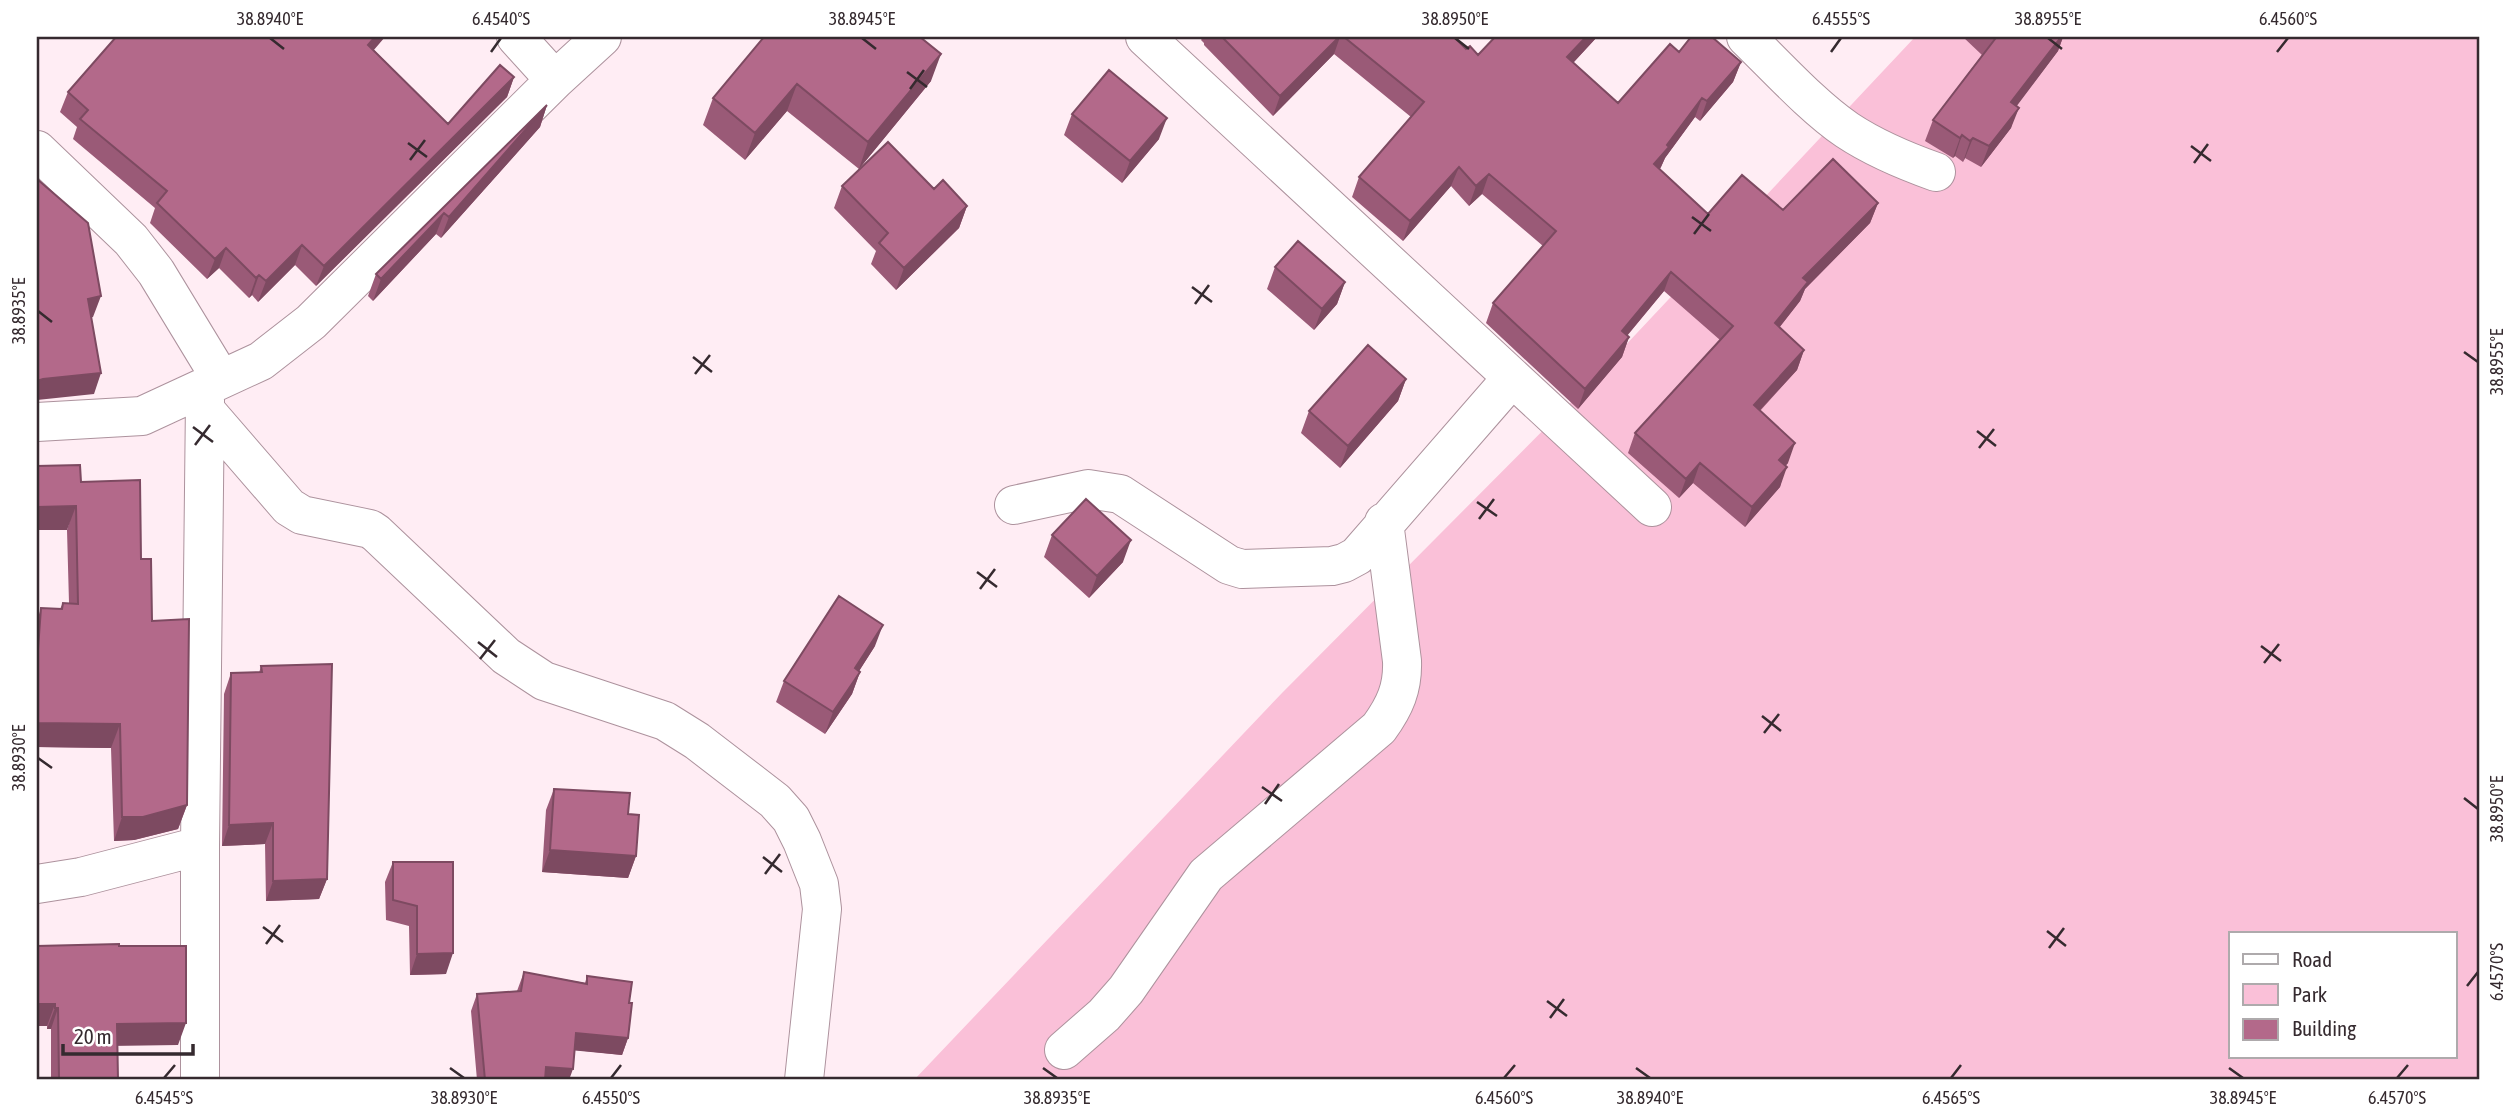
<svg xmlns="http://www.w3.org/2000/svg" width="2516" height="1117" font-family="'Asap Condensed',sans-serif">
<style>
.green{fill:#fac0d8;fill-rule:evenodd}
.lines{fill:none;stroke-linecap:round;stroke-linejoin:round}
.minor-casing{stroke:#ad929d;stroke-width:40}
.minor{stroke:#fff;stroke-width:38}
.wall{fill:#9a5a77}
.shaded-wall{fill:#7d4a61}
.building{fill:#b3698a;stroke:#7d4a61;stroke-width:2}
.ticks{fill:none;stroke:#352a2f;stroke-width:2.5}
.neatline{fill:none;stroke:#352a2f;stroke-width:2.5}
.ticks-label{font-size:18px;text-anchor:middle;fill:#352a2f}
</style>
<rect width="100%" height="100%" fill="#ffedf4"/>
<!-- green -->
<path class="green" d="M1915 37H2479V1080H914L1282 693 1590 383ZM2231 933H2455V1056H2231Z"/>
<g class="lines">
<defs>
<path id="minor" d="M516 37 555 80
M1145 37 1652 507
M1746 37C1776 66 1813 107 1847 130 1874 148 1905 161 1936 172
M37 150 131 240 156 272 221 379
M206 411 289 507 302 515 370 529 376 533 506 656 544 681 665 721 697 741 775 801 791 819 802 841 819 884 822 909 804 1080
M37 422 142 416 261 361 311 322 555 80 602 37
M1014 505 1088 489 1120 494 1229 565 1242 569 1332 566 1344 563 1357 556 1512 378
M37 884 81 877 200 846
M1064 1050 1104 1015 1126 990 1206 875 1379 728C1395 706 1403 688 1402 661L1384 522
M200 1080V846L205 400"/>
</defs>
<!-- minor casing -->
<use href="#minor" class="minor-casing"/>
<!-- minor -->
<use href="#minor" class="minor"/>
</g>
<!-- wall -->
<path class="wall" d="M764 37 931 81 859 169 787 111 745 160 703 125 713 98Z
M1203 37H1454L1466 49 1478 55 1495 37H1597L1573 63 1618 103 1679 52 1741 62 1733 82 1700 121 1695 117 1665 158 1660 169 1708 214 1878 203 1870 223 1805 289 1800 301 1779 328 1804 350 1797 370 1760 411 1788 463 1785 466 1780 487 1745 527 1693 483 1679 498 1628 453 1635 433 1720 340 1664 291 1627 336 1629 337 1622 357 1578 409 1486 323 1493 303 1543 246 1482 194 1469 206 1451 186 1403 241 1352 197 1359 177 1411 117 1334 54 1273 116 1204 45V43L1201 40Z
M1963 37H2063L2058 51 2016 106 2011 128 1981 167 1965 158 1963 162 1955 156 1953 158 1925 141 1933 120 1982 55Z
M374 50 448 124 514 77 507 97 316 286 295 265 258 302 252 295 249 298 219 268 207 279 150 223 155 208 73 139 77 127 60 112 68 92Z
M547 105 540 127 441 238 436 234 373 301 368 296 376 274Z
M1072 114 1159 139 1122 183 1064 135Z
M842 186 934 189 967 206 959 228 896 290 871 264 876 251 834 208Z
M1275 267 1345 282 1337 304 1314 330 1267 289Z
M1406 379 1398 401 1340 468 1301 433 1309 411Z
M81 482 141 559 187 805 178 829 134 840 114 841 111 748 37 747V621L41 608 60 609 63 603H69L67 530Z
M1052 535 1123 562 1089 598 1044 557Z
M875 646 859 671 860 672 852 694 825 734 776 702 784 681Z
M261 666 327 879 319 899 266 901 265 844 222 846 224 694 231 673H259Z
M554 789 636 856 628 878 542 872 546 810Z
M393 862H453L446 974 410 975 409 926 386 920 385 882Z
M37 946H119L178 1045H117L118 1080 51 1078V1029H47V1026H37Z
M524 972 585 983 587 976 629 1003 628 1038 622 1055 575 1050 569 1080H477L471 1011 477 994 517 991Z"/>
<!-- shaded-wall -->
<path class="shaded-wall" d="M375 37H385L361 65 368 45Z
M1339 37H1340L1334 54 1273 116 1280 96Z
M1586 37H1597L1560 77 1567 57Z
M2061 37H2063L2058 51 2004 123 2011 102Z
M941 54 931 81 859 169 868 142Z
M1741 62 1733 82 1700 121 1707 101Z
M514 77 507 97 316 286 324 266Z
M797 84 787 111 745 160 755 133Z
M1702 98 1695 117 1665 158 1661 167 1647 184 1654 164 1667 145Z
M547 105 540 127 441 238 449 217Z
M2019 108 2011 128 1981 167 1989 146Z
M1167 118 1159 139 1122 183 1130 161Z
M1962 135 1955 156 1953 158 1960 138Z
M1973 138 1965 158 1963 162 1970 141Z
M1459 167 1451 186 1403 241 1410 221Z
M1489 174 1482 194 1469 206 1476 186Z
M1878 203 1870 223 1805 289 1800 301 1767 343 1775 323 1803 278Z
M967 206 959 228 896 290 904 268Z
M444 213 436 234 373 301 381 279Z
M302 245 295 265 258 302 266 281Z
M226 248 219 268 207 279 215 259Z
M1671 272 1664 291 1614 351 1622 331Z
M259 275 252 295 249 298 256 278Z
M1345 282 1337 304 1314 330 1322 309Z
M101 296 93 317 81 320 88 299Z
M1629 337 1622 357 1578 409 1585 389Z
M1804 350 1797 370 1746 425 1754 405Z
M101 373 94 394 37 400V381L43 379Z
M1406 379 1398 401 1340 468 1348 446Z
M1795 443 1788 463 1772 480 1779 460Z
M1700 463 1693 483 1679 498 1686 479Z
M1787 467 1780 487 1745 527 1752 507Z
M76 506 67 530H37V507Z
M1131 540 1123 562 1089 598 1097 576Z
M883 625 875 646 847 690 855 668Z
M860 672 852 694 825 734 833 712Z
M37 723 120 724 111 748 37 747Z
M187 805 178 829 134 840 114 841 122 817Z
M273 823 265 844 222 846 229 825Z
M550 850 636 856 628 878 542 872Z
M327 879 319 899 266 901 273 881Z
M453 953 446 974 410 975 417 954Z
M37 1004H55L47 1026H37Z
M55 1008H58L51 1029H47Z
M186 1023 178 1045 109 1046 117 1024Z
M576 1033 628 1038 622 1055 570 1050Z
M546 1067 573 1069 569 1080H541Z"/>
<!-- building -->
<path class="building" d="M116 37H375L368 45 448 124 500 65 514 77 324 266 302 245 266 281 259 275 256 278 226 248 215 259 157 203 167 191 80 119 88 110 68 92Z
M764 37H920L941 54 868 142 797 84 755 133 713 98Z
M1222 37H1339L1280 96Z
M1344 37H1454L1466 49 1470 46 1478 55 1495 37H1586L1567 57 1618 103 1670 44 1679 52 1691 37H1712L1741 62 1707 101 1702 98 1667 145 1669 147 1654 164 1708 214 1742 175 1783 210 1833 159 1878 203 1803 278 1808 282 1775 323 1804 350 1754 405 1795 443 1779 460 1787 467 1752 507 1700 463 1686 479 1635 433 1733 326 1671 272 1622 331 1629 337 1585 389 1493 303 1556 231 1489 174 1476 186 1459 167 1410 221 1359 177 1424 102Z
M1992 37H2061L2011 102 2019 108 1989 146 1973 138 1970 141 1962 135 1960 138 1933 120 1995 39Z
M1109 70 1167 118 1130 161 1072 114Z
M547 105 449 217 444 213 381 279 376 274Z
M888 142 934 189 943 180 967 206 904 268 879 243 888 233 842 186Z
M37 179 88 223 101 296 88 299 101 373 43 379 37 381Z
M1298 241 1345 282 1322 309 1275 267Z
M1368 345 1406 379 1348 446 1309 411Z
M80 465 81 482 140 480 141 559H151L152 621 189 619 187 805 143 817H122L120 724 37 723V663L41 608 62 609 63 603 78 604 76 506 37 507V466Z
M1086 499 1131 540 1097 576 1052 535Z
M839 596 883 625 855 668 860 672 833 712 784 681Z
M332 664 327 879 273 881V823L229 825 231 673 262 672 261 666Z
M554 789 630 793 628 814 639 815 636 856 550 850Z
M393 862H453V953L417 954V906L393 900Z
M119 944V946H186V1023L117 1024 118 1080H37V1078H59L58 1008H55V1004H37V946Z
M524 972 587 984V976L632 982 629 1003H632L628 1038 576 1033 573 1069 546 1067 545 1080H485L477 994 521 991Z"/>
<!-- ticks -->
<path class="ticks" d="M270 38 284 49M862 38 876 49M1455 38 1469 49M2048 38 2062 49M491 52 501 38M1831 52 1841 38M2277 52 2288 38M907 72 927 87M910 89 924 70M408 143 427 157M2191 146 2211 161M410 160 425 140M2194 163 2208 144M1692 217 1711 231M1694 234 1709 214M1192 287 1212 302M1195 304 1209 285M38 311 52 322M2464 352 2478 362M693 357 712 372M695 374 710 355M193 427 213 442M1977 431 1996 446M195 445 210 425M1979 448 1994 429M1477 502 1497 516M1479 519 1494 499M977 572 997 587M980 589 995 569M478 642 497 657M2261 646 2281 661M480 659 495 640M2264 663 2279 644M1762 716 1781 731M1764 733 1779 714M38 758 52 768M1262 787 1282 801M2464 798 2478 809M1265 804 1279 784M763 857 782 872M765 874 780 854M263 927 283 942M2047 931 2066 946M266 944 280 925M2049 948 2064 928M2467 986 2478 972M1547 1001 1567 1016M1550 1018 1564 999M450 1068 464 1078M1043 1068 1057 1078M1636 1068 1650 1078M2229 1068 2243 1078M164 1078 175 1065M611 1078 621 1065M1504 1078 1515 1065M1951 1078 1961 1065M2397 1078 2408 1065"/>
<!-- border -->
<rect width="2516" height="1117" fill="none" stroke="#ffffff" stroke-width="77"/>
<!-- legend -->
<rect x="2229" y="932" width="228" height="126" fill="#ffffff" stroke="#aeaaac" stroke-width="2"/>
<rect x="2243" y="954" width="35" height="10" fill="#ffffff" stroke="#aeaaac" stroke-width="2"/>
<text x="2292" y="967" font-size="21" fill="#352a2f">Road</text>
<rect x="2243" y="984" width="35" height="21" fill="#fac0d8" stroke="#aeaaac" stroke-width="2"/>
<text x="2292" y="1002" font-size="21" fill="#352a2f">Park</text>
<rect x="2243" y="1019" width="35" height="21" fill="#b3698a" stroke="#aeaaac" stroke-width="2"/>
<text x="2292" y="1036" font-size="21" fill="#352a2f">Building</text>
<!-- scale -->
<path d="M63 1044v10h130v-10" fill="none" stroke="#352a2f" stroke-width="3.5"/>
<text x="74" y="1044" font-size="21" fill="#352a2f" stroke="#ffffff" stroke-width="5" paint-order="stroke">20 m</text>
<rect x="38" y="38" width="2440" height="1040" class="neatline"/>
<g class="ticks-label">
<text x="270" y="25">38.8940°E</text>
<text x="501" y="25">6.4540°S</text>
<text x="862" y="25">38.8945°E</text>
<text x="1455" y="25">38.8950°E</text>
<text x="1841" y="25">6.4555°S</text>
<text x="2048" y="25">38.8955°E</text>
<text x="2288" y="25">6.4560°S</text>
<text transform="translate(19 311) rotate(-90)" y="6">38.8935°E</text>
<text transform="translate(2497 362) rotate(-90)" y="6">38.8955°E</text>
<text transform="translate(19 758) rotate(-90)" y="6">38.8930°E</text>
<text transform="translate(2497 809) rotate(-90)" y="6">38.8950°E</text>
<text transform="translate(2497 972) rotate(-90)" y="6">6.4570°S</text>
<text x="164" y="1104">6.4545°S</text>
<text x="464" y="1104">38.8930°E</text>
<text x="611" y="1104">6.4550°S</text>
<text x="1057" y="1104">38.8935°E</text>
<text x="1504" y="1104">6.4560°S</text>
<text x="1650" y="1104">38.8940°E</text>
<text x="1951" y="1104">6.4565°S</text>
<text x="2243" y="1104">38.8945°E</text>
<text x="2397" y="1104">6.4570°S</text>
</g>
</svg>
